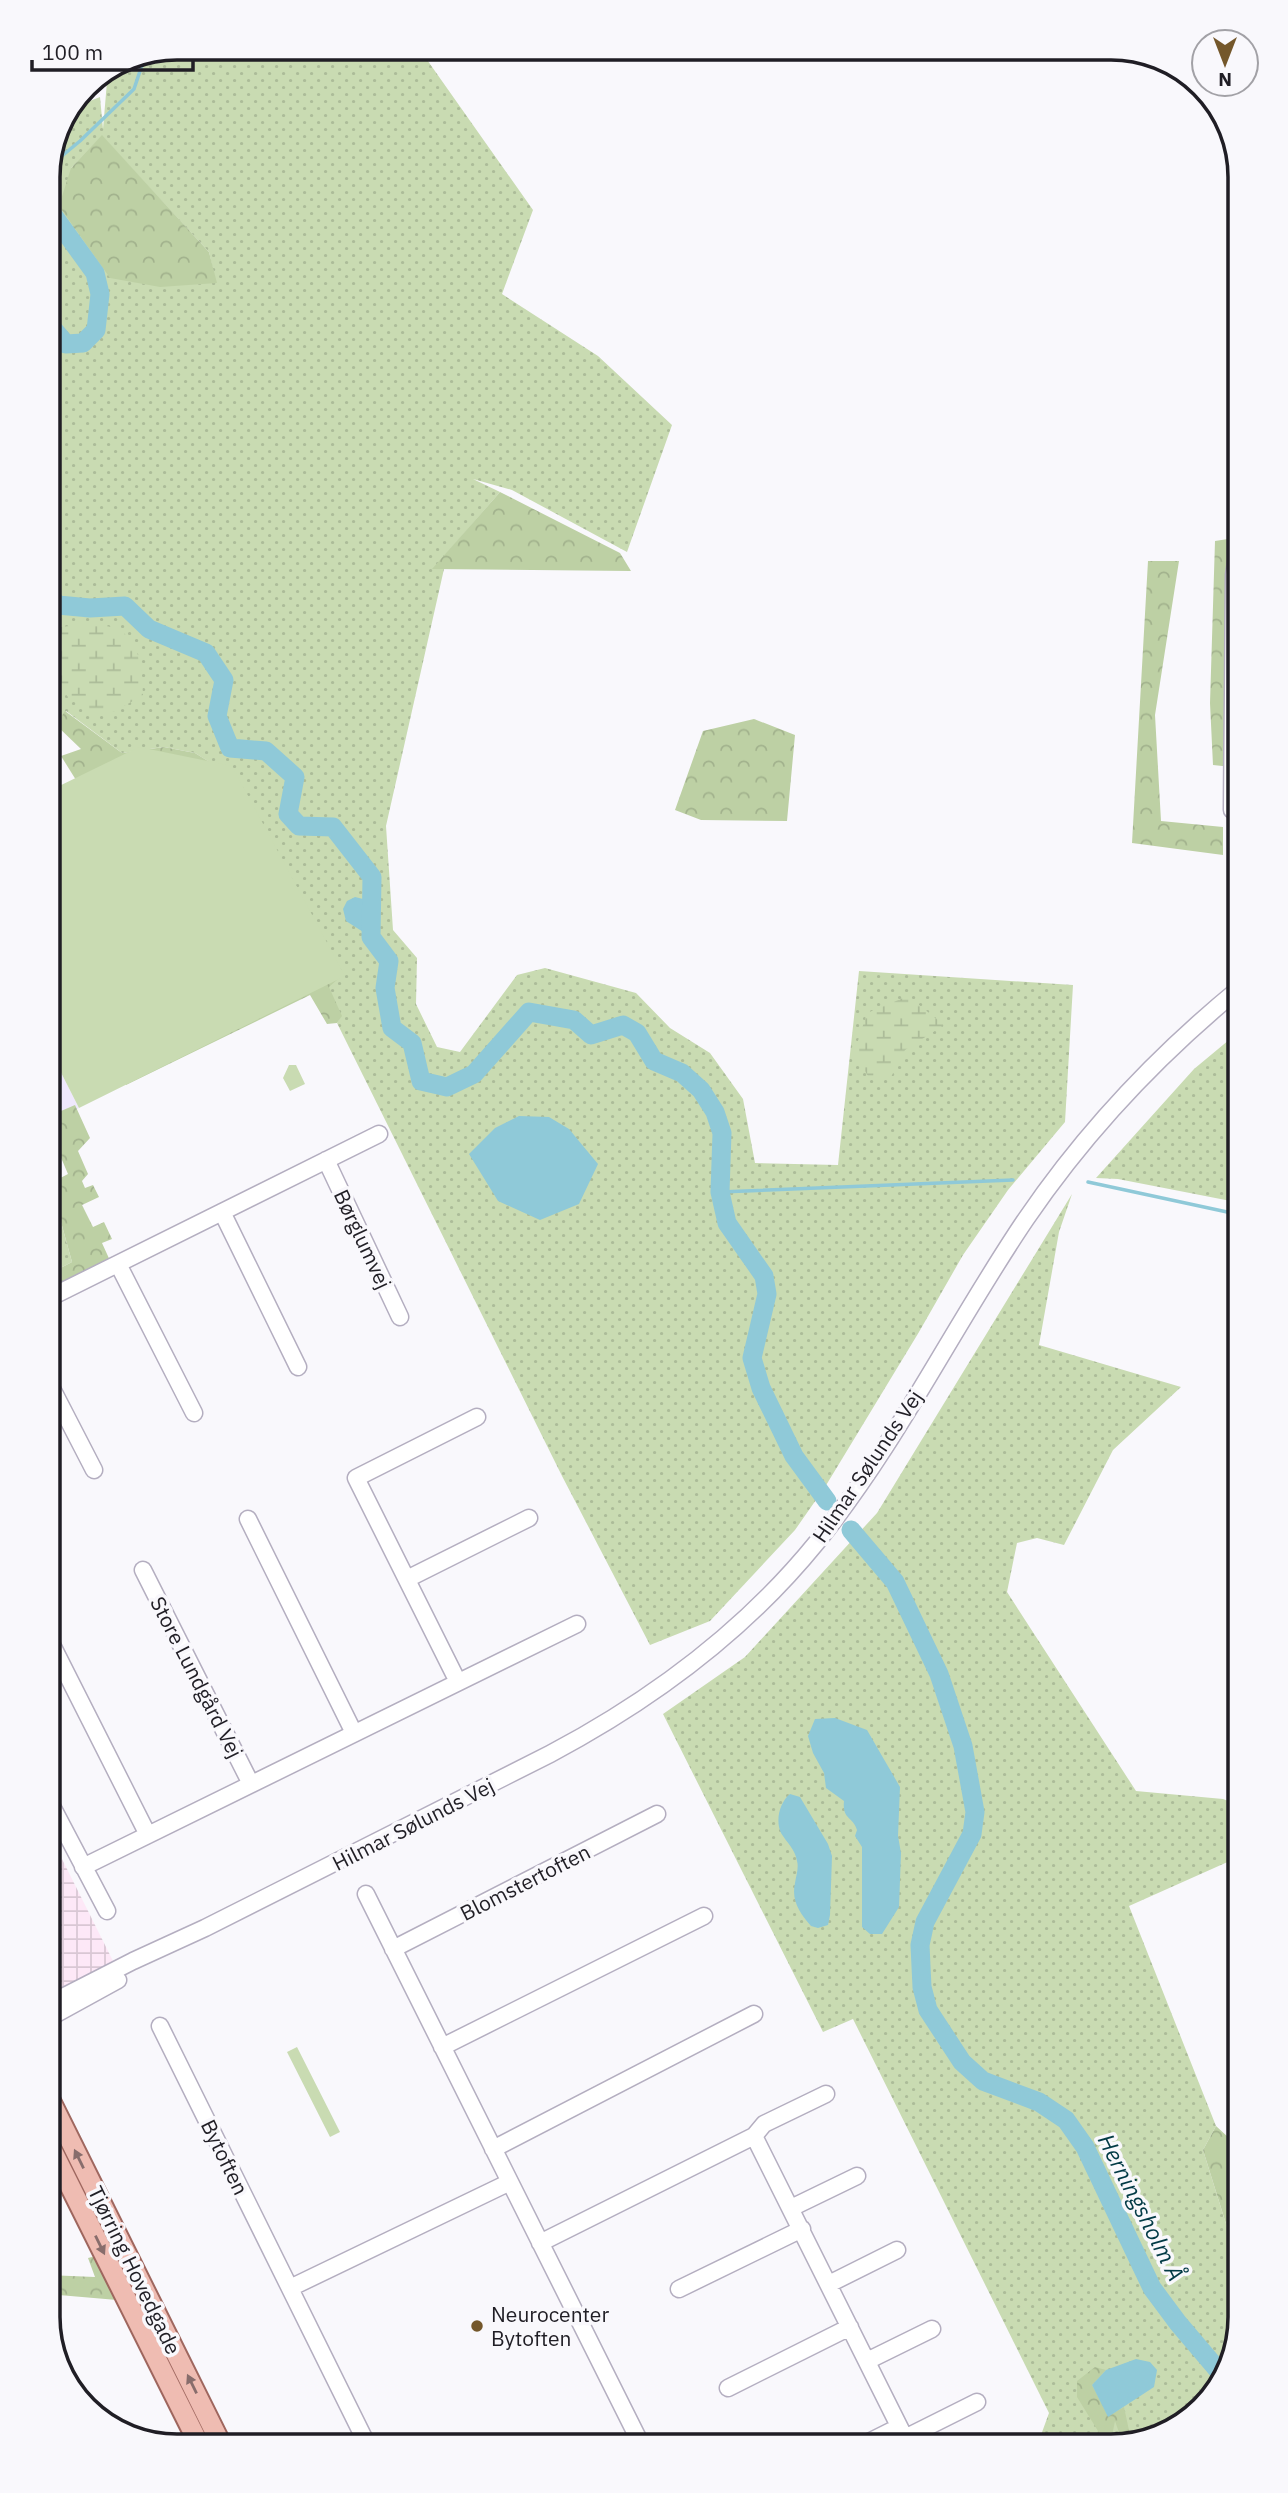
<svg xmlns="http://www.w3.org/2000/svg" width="1288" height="2493" font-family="'IBM Plex Sans',sans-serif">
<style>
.built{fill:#efe8fd}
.industrial{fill:url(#industrial-grid)}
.grass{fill:url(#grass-dots);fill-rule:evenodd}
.forest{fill:url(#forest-crowns)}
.wetland{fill:url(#wetland-marsh)}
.green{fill:#c9dbb2}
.water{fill:#8fc9d8}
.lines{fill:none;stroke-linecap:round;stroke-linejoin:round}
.stream{stroke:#8fc9d8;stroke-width:3.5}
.river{stroke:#8fc9d8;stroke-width:19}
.minor-casing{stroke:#b4aec0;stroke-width:19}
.major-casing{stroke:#9f675f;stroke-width:23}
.minor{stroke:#fff;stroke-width:16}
.major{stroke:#efbcb2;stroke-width:19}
.oneway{fill:#886d6c}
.poi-dot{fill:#74572b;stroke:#f9f8fc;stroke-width:2.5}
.labels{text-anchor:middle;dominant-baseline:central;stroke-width:7;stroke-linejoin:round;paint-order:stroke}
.street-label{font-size:21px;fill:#201e25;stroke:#f9f8fc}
.poi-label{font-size:21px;fill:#201e25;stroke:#f9f8fc;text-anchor:start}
.water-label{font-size:23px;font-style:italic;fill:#023a45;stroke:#f9f8fc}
.rim{fill:none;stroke:#201e25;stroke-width:3.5}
</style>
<defs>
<pattern id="industrial-grid" width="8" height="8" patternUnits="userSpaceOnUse" patternTransform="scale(1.75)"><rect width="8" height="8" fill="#fde8f7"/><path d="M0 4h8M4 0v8" fill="none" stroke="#d9c7d4"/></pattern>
<pattern id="grass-dots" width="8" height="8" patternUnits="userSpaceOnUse" patternTransform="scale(1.75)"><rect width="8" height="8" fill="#c9dbb2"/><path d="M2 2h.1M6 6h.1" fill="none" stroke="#acbc99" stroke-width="1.8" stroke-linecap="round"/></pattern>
<pattern id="forest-crowns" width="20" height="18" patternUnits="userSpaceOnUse" patternTransform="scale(1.75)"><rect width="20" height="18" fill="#bdd0a4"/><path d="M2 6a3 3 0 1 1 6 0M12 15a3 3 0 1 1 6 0" fill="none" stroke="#a2b28d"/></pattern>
<pattern id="wetland-marsh" width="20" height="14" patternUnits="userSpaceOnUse" patternTransform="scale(1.75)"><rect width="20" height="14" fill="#c9dbb2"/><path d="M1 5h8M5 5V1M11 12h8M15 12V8" fill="none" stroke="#acbc99"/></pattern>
</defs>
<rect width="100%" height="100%" fill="#f9f8fc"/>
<!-- built -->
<path class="built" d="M47 1045 79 1108 47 1123Z"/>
<!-- industrial -->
<path class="industrial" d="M47 1829 116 1967 47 1997Z"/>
<!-- grass -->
<path class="grass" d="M176 47H418L533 210 502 294 598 356 672 425 627 552 512 490 473 479 500 492 433 569H444L386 826 393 930 417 958 416 1004 437 1047 460 1052 517 975 545 968 636 993 670 1028 710 1053 743 1099 755 1163 838 1165 859 971 1073 985 1065 1122 1008 1190 963 1255 919 1332 825 1487 795 1530 710 1621 650 1645 562 1476 337 1023 341 1016 235 778 195 753 164 747 122 753 66 711 56 725 47 710 48 168 75 107 100 97 103 129 108 70 127 57ZM102 136 209 252 216 283 71 168Z
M1241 1030V1203L1118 1179 1096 1178 1194 1069Z
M1072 1194 1059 1232 1039 1345 1181 1387 1113 1450 1064 1545 1037 1538 1017 1543 1007 1592 1136 1791 1223 1799 1241 1806V1856L1129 1906 1216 2126 1203 2150 1241 2272V2317L1219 2389 1161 2436 1112 2446H1037L1049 2413 853 2019 823 2032 663 1714 745 1657 877 1513Z
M47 1214 53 1223 61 1222 72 1262 47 1275Z"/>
<!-- forest -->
<path class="forest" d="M1121 48 1190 74 1212 102H1211Z
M102 135 209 252 217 283 160 287 110 278 59 206 71 168Z
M500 492 620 553 631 571 432 569Z
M1241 537V768L1213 765 1210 703 1215 541Z
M1148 561H1179L1155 715 1161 821 1223 827V855L1132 843Z
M65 711 122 753 164 747 195 753 221 769 76 780 61 756 81 749 56 725Z
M754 719 795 735 787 821 701 820 675 810 703 731Z
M338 979 329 987 342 1016 337 1023 327 1024 310 995 126 1085 120 1072Z
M75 1105 90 1138 78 1151 88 1174 82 1181 85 1188 93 1185 99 1197 82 1205 93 1227 104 1222 112 1239 102 1243 112 1265 47 1298V1275L72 1262 61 1222 53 1223 47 1214V1185L68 1174 47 1125V1117Z
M1216 2126 1241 2149V2186L1236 2189 1241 2201V2272L1203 2150Z
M96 2256 117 2300 47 2294V2275L95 2277 88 2258Z
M1095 2367 1106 2370 1092 2385 1108 2416 1124 2407 1130 2435 1145 2439 1127 2443 1122 2441 1115 2421 1112 2436 1114 2445 1095 2446 1098 2431 1077 2397V2381Z"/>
<!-- wetland -->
<path class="wetland" d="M87 624C95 625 106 625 114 628 141 637 142 671 143 695L114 712 89 713 68 697 49 673 47 636 52 628Z
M908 996 944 1025 905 1050 891 1077 868 1076 854 1053 867 1013Z"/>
<!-- green -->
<path class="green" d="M139 747 232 766 345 976 79 1108 47 1045V792Z
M289 1065H296L305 1084 290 1091 283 1078Z
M297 2047 340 2132 330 2137 287 2052Z"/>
<!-- water -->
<path class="water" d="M355 897 371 901V937L346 921 343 909 347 901Z
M519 1116 549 1117 569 1129 598 1164 579 1204 540 1220 498 1201 469 1154 495 1128Z
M835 1718 867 1730 900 1787 898 1836 901 1853 899 1907 882 1934H870L862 1927V1847L855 1836 857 1830C853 1816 842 1820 844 1801L826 1788 824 1773 813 1753 808 1736 815 1719Z
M790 1794 800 1797 828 1844 832 1856 830 1915 828 1925 818 1928 811 1926C800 1913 791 1901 795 1883 796 1876 799 1868 797 1861 795 1849 787 1843 781 1833 775 1820 780 1802 790 1794Z
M1136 2359 1150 2362 1157 2370 1154 2387 1108 2417 1092 2385 1106 2370Z"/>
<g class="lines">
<!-- stream -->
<path class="stream" d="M50 211 51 165 80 141 134 89 146 53
M1088 1182 1241 1215
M720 1192 1013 1180"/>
<!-- river -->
<path class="river" d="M47 322 66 344 83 343 96 330 100 294 95 273 48 208
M47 594 58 605 90 608 125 606 149 629 206 653 224 680 217 716 230 748 266 751 295 777 288 814 299 826 333 827 372 877 371 937 389 961 385 988 392 1028 412 1043 421 1081 447 1087 474 1074 529 1012 574 1020 591 1035 623 1025 637 1033 654 1061 682 1073 701 1090 715 1112 722 1133 720 1192 727 1223 764 1276 767 1294 752 1358 761 1388 794 1456 827 1501
M851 1530 895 1582 939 1674 963 1746 975 1812 972 1834 925 1922 920 1945 922 1987 928 2010 962 2062 983 2081 1039 2102 1066 2120 1085 2147 1152 2288 1178 2323 1223 2376"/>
<defs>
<path id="minor" d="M1232 810 1234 575 1241 532
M326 1160 400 1317
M222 1212 298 1367
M118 1264 194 1413
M47 1299 379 1134
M47 1379 94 1470
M248 1519 354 1733
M143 1570 251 1784
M407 1579 529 1518
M47 1635 148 1835
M458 1682 356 1478 477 1417
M47 1797 107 1911
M83 1867 577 1624
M366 1894 642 2446
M393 1949 657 1814
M47 2005 133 1961 205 1928 550 1754C652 1700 744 1632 817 1542 898 1442 954 1325 1026 1219 1086 1131 1159 1054 1241 987
M47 2019 118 1980
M160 2026 368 2446
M442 2047 704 1916
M754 2136 764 2124 826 2094
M493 2149 754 2014
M791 2208 857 2176
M540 2243 754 2136 905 2438 977 2402
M829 2284 897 2250
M290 2288 510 2182
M679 2289 802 2229
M867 2361 932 2329
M728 2388 850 2327
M861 2446 899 2427"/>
<path id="major" d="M47 2094 222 2446
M47 2140 200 2446"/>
</defs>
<!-- minor casing -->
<use href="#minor" class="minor-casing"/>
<!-- major casing -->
<use href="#major" class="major-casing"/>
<!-- minor -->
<use href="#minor" class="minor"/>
<!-- major -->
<use href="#major" class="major"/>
</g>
<!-- one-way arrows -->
<defs><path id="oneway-solid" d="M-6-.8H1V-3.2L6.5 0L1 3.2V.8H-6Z" transform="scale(1.75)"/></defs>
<g class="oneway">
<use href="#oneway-solid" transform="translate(79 2159) rotate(-116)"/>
<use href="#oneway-solid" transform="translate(100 2245) rotate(64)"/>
<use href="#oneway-solid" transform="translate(192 2384) rotate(-116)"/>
</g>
<!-- markers -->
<circle class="poi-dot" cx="477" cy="2326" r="7"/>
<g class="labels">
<!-- street labels -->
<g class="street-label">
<text transform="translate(363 1239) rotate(65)">Børglumvej</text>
<text transform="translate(867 1466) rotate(-56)">Hilmar Sølunds Vej</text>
<text transform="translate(197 1677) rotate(63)">Store Lundgård Vej</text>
<text transform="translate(413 1824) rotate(-27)">Hilmar Sølunds Vej</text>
<text transform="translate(525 1882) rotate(-27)">Blomstertoften</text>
<text transform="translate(225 2157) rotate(64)">Bytoften</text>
<text transform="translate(135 2270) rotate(64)">Tjørring Hovedgade</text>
</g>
<!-- poi labels -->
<g class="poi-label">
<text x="491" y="2314">Neurocenter<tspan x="491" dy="24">Bytoften</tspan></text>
</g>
<!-- water labels -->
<g class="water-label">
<text transform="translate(1142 2207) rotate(63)">Herningsholm Å</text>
</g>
</g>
<!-- crop -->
<path d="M0 0H1288V2493H0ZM177 60H1111A117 117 0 0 1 1228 177V2317A117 117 0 0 1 1111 2434H177A117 117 0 0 1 60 2317V177A117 117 0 0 1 177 60Z" fill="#f9f8fc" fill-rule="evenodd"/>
<path class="rim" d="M177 60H1111A117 117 0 0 1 1228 177V2317A117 117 0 0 1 1111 2434H177A117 117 0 0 1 60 2317V177A117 117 0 0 1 177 60Z"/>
<!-- north arrow -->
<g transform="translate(1225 63) rotate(180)"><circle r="33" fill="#f9f8fc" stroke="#a2a1a6" stroke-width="2"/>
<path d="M0-5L12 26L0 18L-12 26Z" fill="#74572b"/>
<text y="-10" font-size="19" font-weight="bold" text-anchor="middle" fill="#201e25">N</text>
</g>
<!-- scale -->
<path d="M32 60v10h161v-10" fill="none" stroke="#201e25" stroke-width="3.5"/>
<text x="42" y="60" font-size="21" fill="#201e25" stroke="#f9f8fc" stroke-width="5" paint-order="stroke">100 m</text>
</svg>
